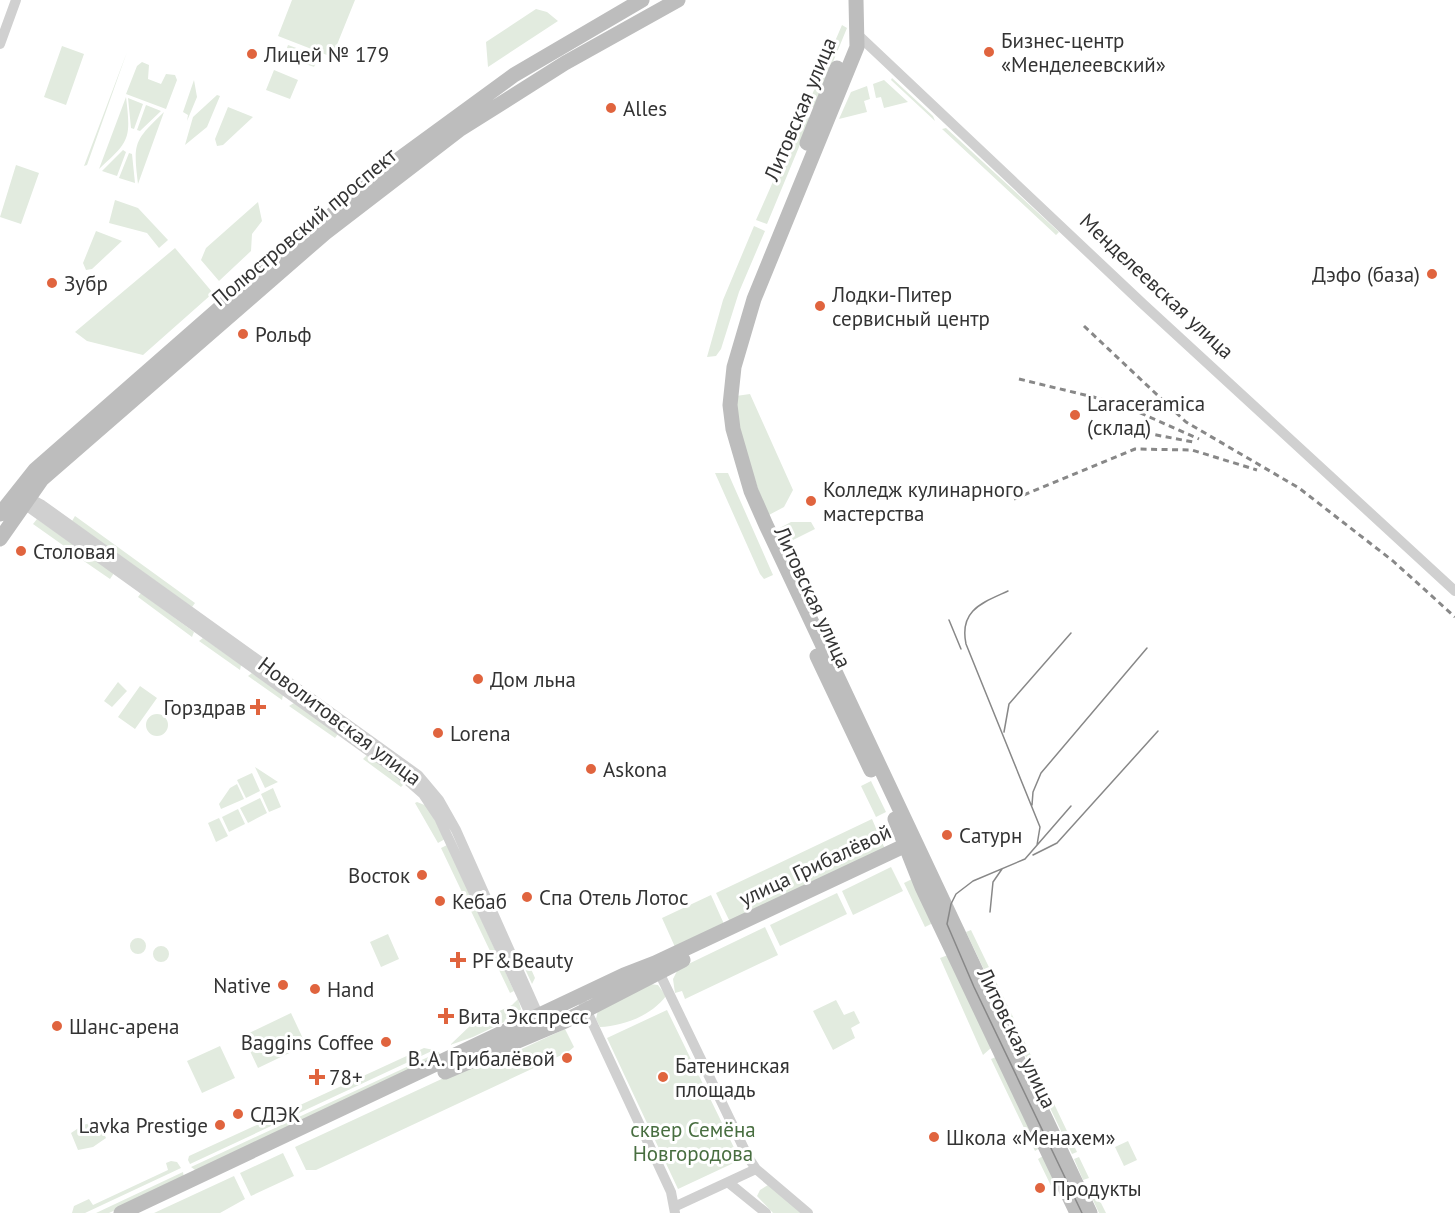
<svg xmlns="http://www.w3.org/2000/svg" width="1455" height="1213" font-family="'PT Sans',sans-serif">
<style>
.green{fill:#e2ebdf}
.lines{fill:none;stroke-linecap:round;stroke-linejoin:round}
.street{stroke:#d0d0d0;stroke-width:10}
.secondary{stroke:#bdbdbd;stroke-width:15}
.tram{stroke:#888;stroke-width:1.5}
.rail{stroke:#888;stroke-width:3;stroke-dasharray:6 4.5;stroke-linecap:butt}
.poi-dot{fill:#e0643e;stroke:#fff;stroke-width:2}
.labels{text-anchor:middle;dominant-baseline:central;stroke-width:6;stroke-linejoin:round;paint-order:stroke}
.poi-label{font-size:21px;fill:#333;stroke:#fff;text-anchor:start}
.street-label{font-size:21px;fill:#333;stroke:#fff}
.park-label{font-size:21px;fill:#486e40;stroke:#fff}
</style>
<rect width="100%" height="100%" fill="#fff"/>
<!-- green -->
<path class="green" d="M292 0H355L332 57 278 36Z
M536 9 547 12 558 21 488 67 486 42Z
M842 25 847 28 814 108 808 104Z
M288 45 319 56 314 67 284 56Z
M62 46 84 54 66 105 44 97Z
M127 52 87 165 84 166Z
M142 62 149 65 148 79 161 84 166 74 175 75 177 80 166 109 126 94 137 66Z
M274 70 298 80 290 99 266 90Z
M892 78 933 116 935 121 891 80Z
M194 80 197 97 187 121 188 115 183 112Z
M884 80 908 102 884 108 881 97 876 98 873 84Z
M867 86 870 99 864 101 867 112 839 119 851 92Z
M217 95 220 96 207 127 185 145 193 117Z
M126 97C131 139 130 141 99 169Z
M128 98 143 104 134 129 131 128Z
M146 105 161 111 140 131 137 130Z
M228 107 253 117 223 145 217 146 215 139Z
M164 112 138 184C133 142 134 141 164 112Z
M802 116 811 118 767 224 756 220Z
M946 128 1059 232 1056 235 942 129Z
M123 150 126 152 117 176 102 171Z
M129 153 132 154 135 183 119 178Z
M16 165 39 173 21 224 0 217Z
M115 200 138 208 168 240 159 248 147 233 109 223Z
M258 202 262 221 252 234 251 251 219 281 201 260 206 248Z
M754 226 765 231 739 292 721 349 716 356 707 357 723 300Z
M96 231 122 241 92 269 86 270 83 263Z
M175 248 213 293 143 355 87 341 75 332Z
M750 394 793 490 784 507 767 516 739 431 736 396Z
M715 473H728L773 575 764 579 760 574Z
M75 516 195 603 192 607 72 521Z
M37 519 78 548 74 553 33 524Z
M791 522H811L815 529 781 546 774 531Z
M82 551 114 573 110 579 78 557Z
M141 593 194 632 192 637 138 597Z
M203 638 241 665 240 670 199 641Z
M252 673 283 695 282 700 248 676Z
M118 682 127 691 112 707 104 701Z
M140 686 157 698 135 729 118 717Z
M294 703 338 734 335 738 289 706Z
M146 725a11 11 0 1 1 22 0a11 11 0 1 1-22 0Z
M367 755 405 783 401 787 363 759Z
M255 767 278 782 265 788Z
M252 773 260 791 246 798 237 780Z
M871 781 886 812 876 817 861 786Z
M237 784 244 799 221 809 219 804 230 788Z
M273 788 281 807 269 812 261 794Z
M260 798 267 813 248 823 240 808Z
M417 802 427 806 445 839 438 843 415 803Z
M238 809 245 824 229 832 222 817Z
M219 818 228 836 216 842 208 823Z
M872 819 885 849 730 922 716 893Z
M447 845 514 991 510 993 441 848Z
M891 867 903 891 853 915 842 891Z
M912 879 933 923 925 927 904 883Z
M837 893 847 914 780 946 770 925Z
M711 895 724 924 675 947 662 918Z
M765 927 778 955 685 999 682 991 675 993 673 979 678 969Z
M971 930 1014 1019 1009 1022 966 932Z
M388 934 399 959 381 967 370 942Z
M130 946a8 8 0 1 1 16 0a8 8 0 1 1-16 0Z
M153 954a8 8 0 1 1 16 0a8 8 0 1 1-16 0Z
M524 953 535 978 532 984 520 958Z
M948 955 991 1048 983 1055 940 958Z
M650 984 658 985 666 996C651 1016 623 1026 600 1027L596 1019 598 1010Z
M518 999 521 1009 517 1016 473 1037 450 1045 472 1024 512 1005Z
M836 1000 844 1015 854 1011 860 1023 851 1028 855 1038 833 1050 813 1011Z
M667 1010 740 1160 678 1189 607 1038Z
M291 1013 306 1045 258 1068 243 1036Z
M1016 1024 1077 1152 1072 1154 1011 1026Z
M565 1029 574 1047 568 1052 316 1170H306L295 1147 461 1070 489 1064Z
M220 1046 235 1078 202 1093 187 1061Z
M424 1048 434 1050 190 1164 188 1160 189 1156Z
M439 1052 440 1055 198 1172 191 1167Z
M996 1057 1040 1148 1035 1151 991 1059Z
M98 1121 106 1138 93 1147 78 1150 71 1133 83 1125Z
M1128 1141 1137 1160 1124 1166 1115 1147Z
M283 1153 294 1176 251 1196 240 1173Z
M1043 1156 1060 1189 1054 1192 1038 1159Z
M1079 1157 1089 1178 1083 1180 1074 1159Z
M171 1161 177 1162 181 1168 85 1213H72L74 1206 89 1199 93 1205 168 1170 166 1163Z
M183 1172 184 1178 109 1213H96Z
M234 1176 245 1199 220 1213H154Z
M1091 1183 1106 1213H1099L1086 1185Z
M768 1185 802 1213H773L757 1196 760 1190Z"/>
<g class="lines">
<!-- street -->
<path class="street" d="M857 34 1143 304 1455 591
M0 44 16 0
M23 495 42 505 418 775 439 800 456 830 541 1021
M20 501 398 772 423 794 439 818 532 1018 537 1024
M656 966 748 1157 756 1169 808 1213
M584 1005 671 1192 675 1213
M729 1183 766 1213
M674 1207 756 1169"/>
<!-- secondary -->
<path class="secondary" d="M856 0 857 47 754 299 734 367 730 405 733 429 751 491 766 525 1090 1213
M807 143 837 68
M0 514 35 470 229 300 399 159 514 75 642 0
M0 539 42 479 325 233 459 130 565 63 678 0
M817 656 871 770
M895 819 922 887 1077 1213
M445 1072 565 1021 683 960
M121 1213 624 975 655 963 904 846H912"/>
<!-- tram -->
<path class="tram" d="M1008 591C982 603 959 610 966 644L1040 827 1037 845
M949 620 961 649
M1004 732 1009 704 1071 633
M1032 805 1033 792 1041 773 1147 648
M1071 806 1025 859 973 881 956 894 951 904 947 924 974 987 1082 1213
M1033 855 1057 843 1158 731
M990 912 993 882 1002 869"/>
<!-- rail -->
<path class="rail" d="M1084 326 1186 422 1299 488 1393 561 1455 617
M1019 379 1118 403 1199 439
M1124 433H1146L1193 442
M1014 499 1135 449 1192 450 1257 470"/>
</g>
<!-- markers -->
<g class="poi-dot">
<circle cx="989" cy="52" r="6"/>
<circle cx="252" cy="54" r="6"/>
<circle cx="611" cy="108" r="6"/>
<circle cx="1432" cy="274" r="6"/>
<circle cx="52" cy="283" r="6"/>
<circle cx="820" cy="306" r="6"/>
<circle cx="243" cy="334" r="6"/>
<circle cx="1075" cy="415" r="6"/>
<circle cx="811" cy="501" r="6"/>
<circle cx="21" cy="551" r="6"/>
<circle cx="478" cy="679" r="6"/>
<path d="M255 698h6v6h6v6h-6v6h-6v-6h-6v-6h6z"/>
<circle cx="438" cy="733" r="6"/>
<circle cx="591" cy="769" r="6"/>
<circle cx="947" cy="835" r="6"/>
<circle cx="422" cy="875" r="6"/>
<circle cx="527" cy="897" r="6"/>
<circle cx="440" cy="901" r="6"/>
<path d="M455 951h6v6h6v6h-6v6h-6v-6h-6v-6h6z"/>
<circle cx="283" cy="985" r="6"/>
<circle cx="315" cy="989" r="6"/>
<path d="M443 1007h6v6h6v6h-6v6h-6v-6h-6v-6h6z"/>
<circle cx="57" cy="1026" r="6"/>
<circle cx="386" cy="1042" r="6"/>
<circle cx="567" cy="1058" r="6"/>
<path d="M314 1068h6v6h6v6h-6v6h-6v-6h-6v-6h6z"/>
<circle cx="663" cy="1077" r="6"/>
<circle cx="238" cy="1114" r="6"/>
<circle cx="220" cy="1125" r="6"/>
<circle cx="934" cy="1137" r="6"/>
<circle cx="1040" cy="1188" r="6"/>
</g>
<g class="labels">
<!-- poi labels -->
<g class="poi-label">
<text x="1001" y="40">Бизнес-центр<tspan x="1001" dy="24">«Менделеевский»</tspan></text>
<text x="264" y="54">Лицей № 179</text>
<text x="623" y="108">Alles</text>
<text x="1420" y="274" text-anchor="end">Дэфо (база)</text>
<text x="64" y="283">Зубр</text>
<text x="832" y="294">Лодки-Питер<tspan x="832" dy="24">сервисный центр</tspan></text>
<text x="255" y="334">Рольф</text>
<text x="1087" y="403">Laraceramica<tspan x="1087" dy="24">(склад)</tspan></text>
<text x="823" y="489">Колледж кулинарного<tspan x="823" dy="24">мастерства</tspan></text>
<text x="33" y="551">Столовая</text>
<text x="490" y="679">Дом льна</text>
<text x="246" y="707" text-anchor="end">Горздрав</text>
<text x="450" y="733">Lorena</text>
<text x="603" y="769">Askona</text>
<text x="959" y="835">Сатурн</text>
<text x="410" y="875" text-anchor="end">Восток</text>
<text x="539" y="897">Спа Отель Лотос</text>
<text x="452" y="901">Кебаб</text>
<text x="472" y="960">PF&amp;Beauty</text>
<text x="271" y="985" text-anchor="end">Native</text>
<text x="327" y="989">Hand</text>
<text x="458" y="1016">Вита Экспресс</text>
<text x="69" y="1026">Шанс-арена</text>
<text x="374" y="1042" text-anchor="end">Baggins Coffee</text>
<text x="555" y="1058" text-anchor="end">В. А. Грибалёвой</text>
<text x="675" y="1065">Батенинская<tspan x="675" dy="24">площадь</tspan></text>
<text x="329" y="1077">78+</text>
<text x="250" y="1114">СДЭК</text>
<text x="208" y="1125" text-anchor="end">Lavka Prestige</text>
<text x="946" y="1137">Школа «Менахем»</text>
<text x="1052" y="1188">Продукты</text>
</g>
<!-- street labels -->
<g class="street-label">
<text transform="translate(800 109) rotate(-67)">Литовская улица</text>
<text transform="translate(304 227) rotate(-40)">Полюстровский проспект</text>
<text transform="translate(1157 286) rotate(43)">Менделеевская улица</text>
<text transform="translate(813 597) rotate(65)">Литовская улица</text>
<text transform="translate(340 721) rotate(37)">Новолитовская улица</text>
<text transform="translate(815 865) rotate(-25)">улица Грибалёвой</text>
<text transform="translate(1017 1038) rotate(64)">Литовская улица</text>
</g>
<!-- park labels -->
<g class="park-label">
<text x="693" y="1129">сквер Семёна<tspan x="693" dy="24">Новгородова</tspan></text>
</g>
</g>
</svg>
